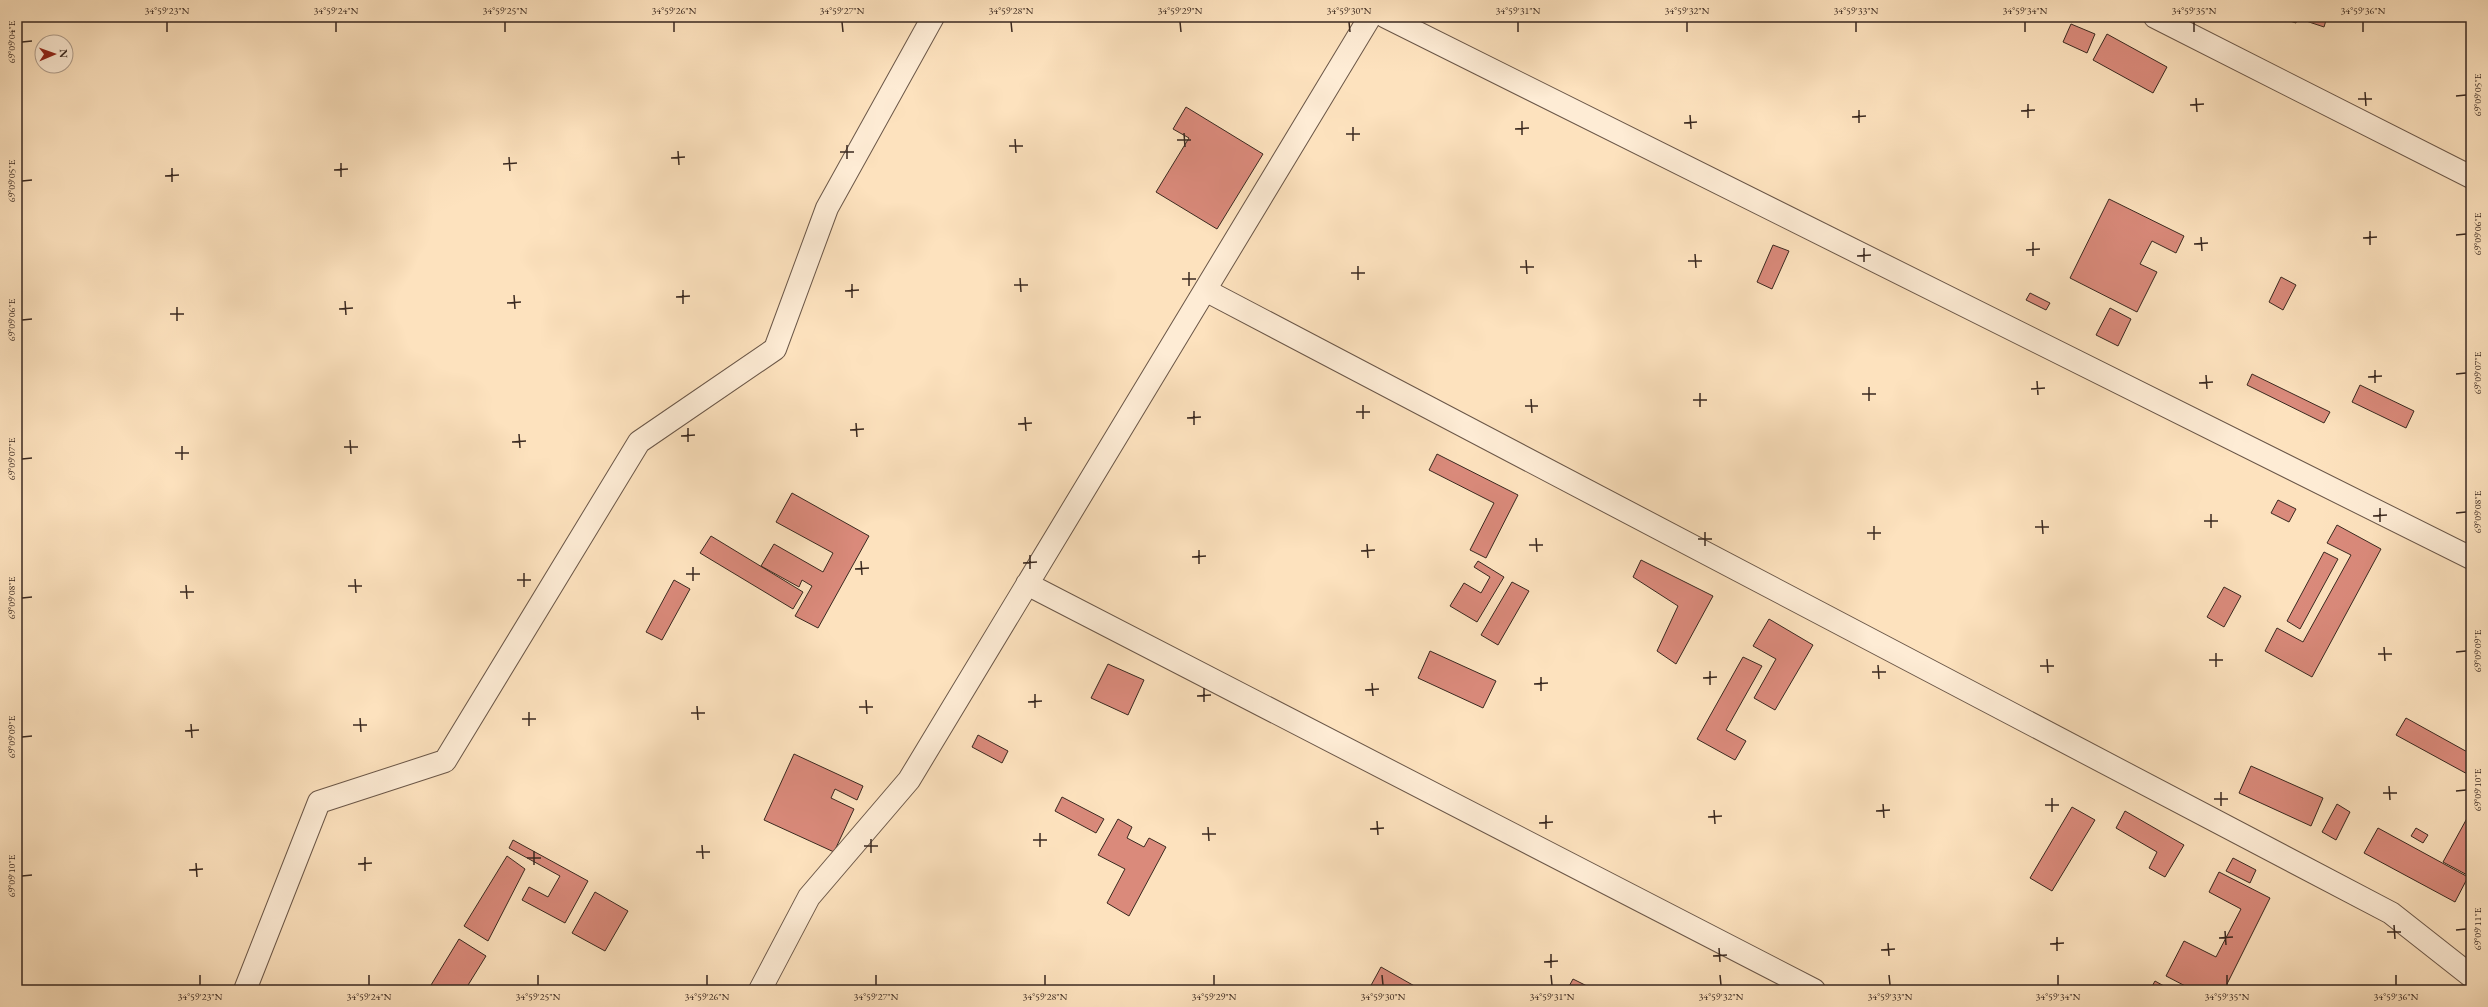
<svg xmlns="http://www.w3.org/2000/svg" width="2488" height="1007" font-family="'EB Garamond',serif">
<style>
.building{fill:#da8a7b;stroke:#3a2920}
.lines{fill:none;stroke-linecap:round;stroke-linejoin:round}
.street-casing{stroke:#6b5748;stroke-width:24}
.street{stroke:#feecd5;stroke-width:22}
.ticks{fill:none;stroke:#3a2920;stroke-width:1.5}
.neatline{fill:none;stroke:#3a2920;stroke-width:1.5}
.ticks-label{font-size:10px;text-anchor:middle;fill:#3a2920}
</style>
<rect width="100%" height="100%" fill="#fde2be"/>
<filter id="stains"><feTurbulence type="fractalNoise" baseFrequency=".005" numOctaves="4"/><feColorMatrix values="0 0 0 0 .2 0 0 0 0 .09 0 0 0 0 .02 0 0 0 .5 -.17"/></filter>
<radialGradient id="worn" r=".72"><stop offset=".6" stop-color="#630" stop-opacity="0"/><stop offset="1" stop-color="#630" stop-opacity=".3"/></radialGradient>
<!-- building -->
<path class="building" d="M2277 17H2298L2296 23Z
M2307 17H2327L2324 27 2306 21Z
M2071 24 2095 34 2087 53 2063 42Z
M2107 34 2167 67 2153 93 2093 60Z
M1186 107 1263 154 1217 229 1156 192 1189 138 1173 129Z
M2109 199 2184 236 2176 253 2152 241 2140 264 2157 272 2137 312 2070 278Z
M1773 245 1789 251 1772 289 1757 282Z
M2281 277 2296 285 2283 310 2269 302Z
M2030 293 2050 303 2046 310 2026 300Z
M2110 308 2131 319 2118 346 2096 335Z
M2252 374 2330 412 2324 423 2247 385Z
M2360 385 2414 411 2406 428 2352 402Z
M1437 454 1518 495 1486 558 1470 550 1494 503 1429 470Z
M792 493 869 536 818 628 795 616 812 586 802 580 799 587 761 566 774 544 823 572 833 553 776 522Z
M2278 500 2296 509 2289 522 2271 513Z
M2337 525 2381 549 2312 677 2265 651 2277 628 2303 642 2351 555 2327 543Z
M711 536 803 592 793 609 700 553Z
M2324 552 2338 559 2300 629 2287 621Z
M1641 560 1713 596 1676 664 1657 651 1678 606 1633 577Z
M1478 561 1504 577 1477 622 1450 606 1464 583 1481 593 1490 577 1474 567Z
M674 580 690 589 662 640 646 632Z
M1512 582 1529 591 1498 645 1481 635Z
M2224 587 2241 596 2224 627 2207 617Z
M1769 619 1813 645 1775 710 1754 698 1776 659 1753 646Z
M1430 651 1496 681 1483 708 1418 678Z
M1743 657 1762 666 1726 730 1746 741 1735 760 1697 739Z
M1108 664 1144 680 1128 715 1091 698Z
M2406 718 2471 754V776L2396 735Z
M978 735 1008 751 1002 763 972 747Z
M794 754 863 786 857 800 835 789 831 798 854 809 834 852 764 820Z
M2251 766 2323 798 2311 826 2239 793Z
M1062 797 1104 819 1096 833 1055 811Z
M2337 804 2350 812 2336 840 2322 832Z
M2072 807 2095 820 2052 891 2030 878Z
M2125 811 2184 845 2165 877 2149 868 2157 852 2116 828Z
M2471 811V877L2443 862Z
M1118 819 1132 827 1127 838 1144 847 1149 838 1166 847 1129 916 1107 903 1125 869 1098 855Z
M2378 828 2468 877 2455 902 2364 853Z
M2416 828 2428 835 2423 843 2411 836Z
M513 840 588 881 565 923 522 900 529 887 548 897 560 876 509 848Z
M507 856 525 869 488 941 464 926Z
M2233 858 2256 870 2250 883 2226 871Z
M2219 872 2270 898 2224 990H2193L2166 976 2184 941 2216 957 2241 909 2209 892Z
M595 892 628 911 605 951 572 933Z
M459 939 486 956 465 990H428Z
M1381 967 1418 988 1416 990 1369 989Z
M1573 979 1595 990H1567Z
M2155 981 2171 990H2150Z"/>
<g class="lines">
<defs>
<path id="street" d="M1386 17 2471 558
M2155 17 2471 177
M1205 290 2391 913 2471 976
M1027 584 1814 990
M245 990 319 802 445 761 639 442 775 349 827 208 933 17
M760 990 809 897 909 780 1370 17"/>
</defs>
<!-- street casing -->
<use href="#street" class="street-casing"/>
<!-- street -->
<use href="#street" class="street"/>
</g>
<!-- ticks -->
<path class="ticks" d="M167 22V32M336 22V32M505 22V32M674 22V32M842 22 843 32M1011 22 1012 32M1180 22 1181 32M1349 22 1350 32M1518 22V32M1687 22V32M1856 22V32M2025 22V32M2194 22V32M2363 22V32M22 42 32 41M2365 92 2366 106M2456 96 2466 95M2196 98 2197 112M2358 99H2372M2028 104V118M2190 105 2204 104M1859 110V123M2021 111 2035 110M1690 115 1691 129M1852 117 1866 116M1522 121V135M1684 123 1697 122M1353 127V141M1515 129 1529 128M1184 133 1185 147M1346 134H1360M1015 139 1016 153M1177 140H1191M847 145V159M1009 146H1023M678 151 679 165M840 152H854M509 157 510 171M671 158 685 157M341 163V177M503 164 517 163M172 168V182M334 170 348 169M165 176 179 175M22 181 32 180M2370 231V245M2456 235 2466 234M2201 237 2202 251M2363 238 2377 237M2033 242V256M2194 244 2208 243M1864 248V262M2026 250 2040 249M1695 254 1696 268M1857 256 1871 255M1526 260 1527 274M1688 261H1702M1358 266V280M1520 267H1534M1189 272V286M1351 273H1365M1020 278 1021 292M1182 279H1196M852 284V298M1014 285H1028M683 290V304M845 291 859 290M514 295 515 309M676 297 690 296M345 301 346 315M507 303 521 302M177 307V321M339 309 353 308M170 314H184M22 320 32 319M2375 370V383M2456 374 2466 373M2206 375 2207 389M2368 377 2382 376M2037 381 2038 395M2199 383 2213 382M1869 387V401M2031 389 2045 388M1700 393V407M1862 394H1876M1531 399 1532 413M1693 400H1707M1363 405V419M1525 406H1538M1194 411V425M1356 412H1370M1025 417 1026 431M1187 418 1201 417M856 423 857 437M1018 424 1032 423M688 428V442M850 430 864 429M519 434 520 448M681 436 695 435M350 440 351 454M512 442 526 441M182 446V460M344 447H358M175 453H189M22 459 32 458M2380 508V522M2456 513 2466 512M2211 514V528M2373 516 2387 515M2042 520 2043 534M2204 521H2218M1874 526V540M2035 527H2049M1705 532V546M1867 533H1881M1536 538 1537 552M1698 539H1712M1367 544 1368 558M1529 545H1543M1199 550V564M1361 551 1375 550M1030 555V569M1192 557 1206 556M861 561 862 575M1023 563 1037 562M693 567V581M855 569 869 568M524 573V587M686 574H700M355 579 356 593M517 580H531M186 585 187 599M348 586H362M180 592H194M22 598 32 597M2384 647 2385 661M2456 652 2466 651M2216 653V667M2378 654H2392M2047 659 2048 673M2209 660H2223M1878 665 1879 679M2040 666H2054M1710 671V685M1872 672H1886M1541 677V691M1703 678 1717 677M1372 683 1373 696M1534 684 1548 683M1204 688V702M1365 690 1379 689M1035 694V708M1197 696 1211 695M866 700 867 714M1028 702 1042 701M697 706 698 720M859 707H873M529 712V726M691 713H705M360 718 361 732M522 719H536M191 724 192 738M353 725H367M185 731 199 730M22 737 32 736M2389 786 2390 800M2456 791 2466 790M2221 792V806M2383 793H2397M2052 798V812M2214 799H2228M1883 804 1884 818M2045 805H2059M1714 810 1715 824M1876 811 1890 810M1546 815V829M1708 817 1722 816M1377 821 1378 835M1539 823 1553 822M1208 827 1209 841M1370 829 1384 828M1040 833V847M1202 834H1216M871 839V853M1033 840H1047M702 845 703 859M864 846H878M534 851V865M696 852H710M365 857V871M527 858H541M196 863 197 877M358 864 372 863M189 870 203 869M22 876 32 875M2394 925 2395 939M2456 930 2466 929M2225 931 2226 945M2387 932H2401M2057 937V951M2219 938 2233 937M1888 943 1889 956M2050 944 2064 943M1719 948 1720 962M1881 950 1895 949M1551 954V968M1713 956 1727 955M1544 962 1558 961M200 975V985M369 975V985M538 975V985M707 975V985M876 975V985M1045 975V985M1214 975V985M1382 975 1383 985M1551 975 1552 985M1720 975 1721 985M1889 975 1890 985M2058 975V985M2227 975V985M2396 975V985"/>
<!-- margin -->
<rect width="2488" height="1007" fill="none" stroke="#fde2be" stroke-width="44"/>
<!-- north arrow -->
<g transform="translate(54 54) rotate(88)"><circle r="19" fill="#feecd5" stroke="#b09e8d"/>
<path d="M0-3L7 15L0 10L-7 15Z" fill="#8f2418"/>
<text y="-6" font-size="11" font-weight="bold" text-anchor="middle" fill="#3a2920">N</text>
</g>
<rect x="22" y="22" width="2444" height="963" class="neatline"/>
<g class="ticks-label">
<text x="167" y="14">34°59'23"N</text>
<text x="336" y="14">34°59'24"N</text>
<text x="505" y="14">34°59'25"N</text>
<text x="674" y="14">34°59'26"N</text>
<text x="842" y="14">34°59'27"N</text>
<text x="1011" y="14">34°59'28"N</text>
<text x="1180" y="14">34°59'29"N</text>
<text x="1349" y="14">34°59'30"N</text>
<text x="1518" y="14">34°59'31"N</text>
<text x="1687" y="14">34°59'32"N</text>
<text x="1856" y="14">34°59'33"N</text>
<text x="2025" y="14">34°59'34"N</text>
<text x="2194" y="14">34°59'35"N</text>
<text x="2363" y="14">34°59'36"N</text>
<text transform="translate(11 42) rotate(-90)" y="4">69°09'04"E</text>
<text transform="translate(2477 95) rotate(-90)" y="4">69°09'05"E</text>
<text transform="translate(11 181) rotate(-90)" y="4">69°09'05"E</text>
<text transform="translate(2477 234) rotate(-90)" y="4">69°09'06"E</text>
<text transform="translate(11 320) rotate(-90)" y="4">69°09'06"E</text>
<text transform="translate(2477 373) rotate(-90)" y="4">69°09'07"E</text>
<text transform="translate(11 459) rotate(-90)" y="4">69°09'07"E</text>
<text transform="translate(2477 512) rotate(-90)" y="4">69°09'08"E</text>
<text transform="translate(11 598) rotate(-90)" y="4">69°09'08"E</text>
<text transform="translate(2477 651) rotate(-90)" y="4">69°09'09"E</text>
<text transform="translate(11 737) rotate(-90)" y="4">69°09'09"E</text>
<text transform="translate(2477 790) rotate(-90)" y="4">69°09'10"E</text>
<text transform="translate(11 876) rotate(-90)" y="4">69°09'10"E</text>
<text transform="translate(2477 929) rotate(-90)" y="4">69°09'11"E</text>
<text x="200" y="1000">34°59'23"N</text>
<text x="369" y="1000">34°59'24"N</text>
<text x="538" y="1000">34°59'25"N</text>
<text x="707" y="1000">34°59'26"N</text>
<text x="876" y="1000">34°59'27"N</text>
<text x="1045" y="1000">34°59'28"N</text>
<text x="1214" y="1000">34°59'29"N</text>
<text x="1383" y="1000">34°59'30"N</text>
<text x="1552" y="1000">34°59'31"N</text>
<text x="1721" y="1000">34°59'32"N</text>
<text x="1890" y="1000">34°59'33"N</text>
<text x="2058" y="1000">34°59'34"N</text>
<text x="2227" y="1000">34°59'35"N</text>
<text x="2396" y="1000">34°59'36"N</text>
</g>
<rect width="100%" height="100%" filter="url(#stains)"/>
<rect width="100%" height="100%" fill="url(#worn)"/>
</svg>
